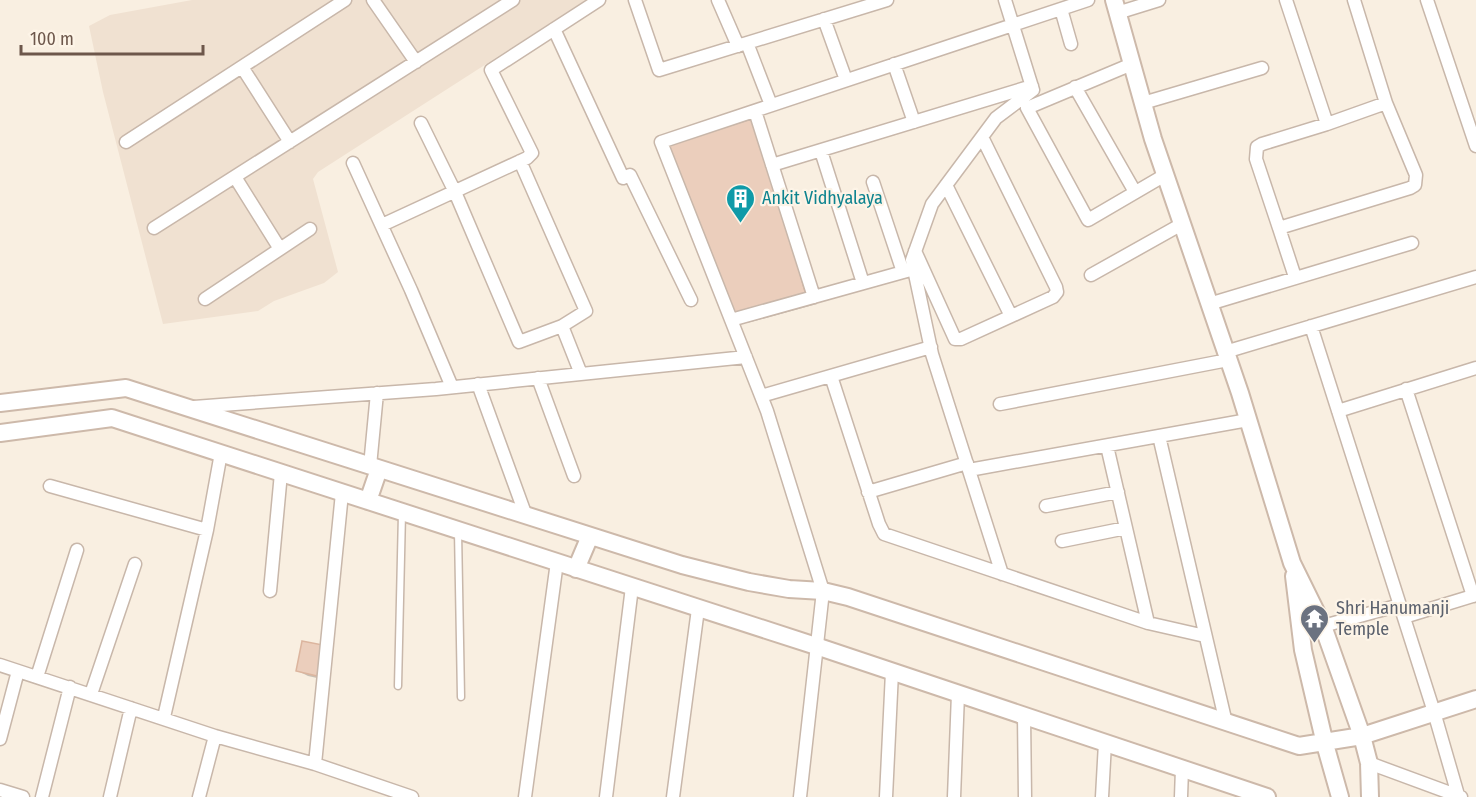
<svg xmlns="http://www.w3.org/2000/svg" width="1476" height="797" font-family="'Fira Sans Condensed',sans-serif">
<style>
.residential{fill:#f0e1d1}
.shadow{fill:#0003}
.building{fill:#ebcebc;stroke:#dcb59e;stroke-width:1.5}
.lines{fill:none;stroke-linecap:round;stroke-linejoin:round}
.lane-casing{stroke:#c8b7aa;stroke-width:9}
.street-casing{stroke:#c8b7aa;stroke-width:15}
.secondary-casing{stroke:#cdb9aa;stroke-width:20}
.lane{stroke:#fff;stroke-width:6}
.street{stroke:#fff;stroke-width:12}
.secondary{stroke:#fff;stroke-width:16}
.labels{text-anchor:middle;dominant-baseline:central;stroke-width:4.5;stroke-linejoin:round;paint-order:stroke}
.culture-label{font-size:18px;fill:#0d838f;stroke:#fdf4e7;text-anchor:start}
.worship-label{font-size:18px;fill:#5b616d;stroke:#fdf4e7;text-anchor:start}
</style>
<rect width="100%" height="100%" fill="#f9efe1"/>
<!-- residential -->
<path class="residential" d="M192 0H586L318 172 313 179 338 272 324 283 274 301 258 311 163 324 103 92 89 26 110 15Z"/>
<!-- shadow -->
<path class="shadow" d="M756 118 766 124 817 304 747 323 737 317Z
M304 642 326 680 308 676 298 671Z"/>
<!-- building -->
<path class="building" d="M757 117 807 299 736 318 663 147Z
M302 641 323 645 317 676 296 671Z"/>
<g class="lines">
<defs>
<path id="lane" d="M458 531 461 697
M398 686 402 513"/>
<path id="street" d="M373 0 416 62
M635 0 659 70 887 0
M718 0 738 46
M1286 0 1327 124 1262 144 1257 147 1256 159 1279 228 1410 188 1415 185 1416 175 1386 103 1354 0
M1427 0 1476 146
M1061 9 1071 44
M1117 13 1159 0
M824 19 846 80
M554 29 623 178 630 175 691 300
M747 43 771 105
M894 64 914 122
M1132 64 1027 108 1088 220 1165 175
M242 67 290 142
M1075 87 1135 192
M1143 103 1262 68
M755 111 814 297
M421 123 455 192 519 342 562 326 581 374
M1327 124 1386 103
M126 142 345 0
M821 151 863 283
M520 161 586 311 562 326
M353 163 411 290 452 387
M772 165 1032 86
M235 177 280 249
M873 182 903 272
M946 185 1011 316
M382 225 527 158 532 153 491 70 599 0
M154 228 513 0
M1279 228 1295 277
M915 251 955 339H961L1053 297 1057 292 1056 287 982 137
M1091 275 1182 224
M205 299 310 229
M1209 304 1412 243
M731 320 914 269
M1311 326 1434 712 1458 795
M1225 352 1476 277
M831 376 879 524 884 534 1148 623
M538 378 574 476
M478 384 526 516
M1406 389 1473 596
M761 396 931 347
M1000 404 1228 360
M194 407 436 389 746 357
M1338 411 1476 368
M1159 436 1226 723
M1107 446 1148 623 1205 636
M370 466 377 393
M969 470 1248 420
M50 486 207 530
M868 492 967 463
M1046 506 1118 492
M1062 541 1126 528
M1002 574 932 354 912 260 932 204 996 118 1033 90 1005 0
M270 591 281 473
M1404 617 1476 595
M1323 626 1400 605
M0 665 215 736 315 764 412 797
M37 677 77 550
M91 694 135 564
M1024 716 1025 797
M164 717 207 530 221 453
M0 739 18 671
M1369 763 1461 797
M315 764 342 493
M0 790 23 797
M42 797 70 687
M110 797 131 708
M199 797 215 736
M525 797 557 562
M606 797 632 587
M673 797 698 609
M800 797 823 591 767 411 661 142 1088 0
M886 797 892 672
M954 797 958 694
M1102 797 1105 743
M1181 797 1182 769"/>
<path id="secondary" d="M1114 0 1153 139 1240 393 1292 563 1323 626 1362 736 1369 763 1370 797
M0 403 126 388 682 565 749 582 789 589 823 591 848 597 1299 746 1362 736 1476 699
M0 433 112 418 816 646 1267 797
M368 501 379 469
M576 569 590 536
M1294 576 1303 650 1325 744 1340 797"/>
</defs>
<!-- lane casing -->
<use href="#lane" class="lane-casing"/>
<!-- street casing -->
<use href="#street" class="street-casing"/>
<!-- secondary casing -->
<use href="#secondary" class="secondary-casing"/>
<!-- lane -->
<use href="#lane" class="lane"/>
<!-- street -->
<use href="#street" class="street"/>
<!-- secondary -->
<use href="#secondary" class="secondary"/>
</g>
<!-- icons -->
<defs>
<symbol id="building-pin" viewBox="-11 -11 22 30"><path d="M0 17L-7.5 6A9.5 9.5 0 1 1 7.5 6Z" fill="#0f9aa8" stroke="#fdf4e7"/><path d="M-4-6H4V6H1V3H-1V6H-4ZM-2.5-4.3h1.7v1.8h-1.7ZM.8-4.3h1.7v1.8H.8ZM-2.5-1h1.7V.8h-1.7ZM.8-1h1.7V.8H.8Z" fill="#fff"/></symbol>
<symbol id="temple-pin" viewBox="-11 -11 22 30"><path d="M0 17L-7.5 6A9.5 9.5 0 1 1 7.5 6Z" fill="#6b7280" stroke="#fdf4e7"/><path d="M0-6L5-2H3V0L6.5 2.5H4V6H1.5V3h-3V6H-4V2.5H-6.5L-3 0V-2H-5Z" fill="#fff"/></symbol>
</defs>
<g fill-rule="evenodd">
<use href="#building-pin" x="724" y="182" width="33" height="45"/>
<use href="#temple-pin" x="1298" y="602" width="33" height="45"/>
</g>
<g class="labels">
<!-- culture labels -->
<g class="culture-label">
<text x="762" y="198">Ankit Vidhyalaya</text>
</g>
<!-- worship labels -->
<g class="worship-label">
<text x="1336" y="608">Shri Hanumanji<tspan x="1336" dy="21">Temple</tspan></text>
</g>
</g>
<!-- scale -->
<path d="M21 45v9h182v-9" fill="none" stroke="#6d574b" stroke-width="3"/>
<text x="30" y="45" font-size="18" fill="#6d574b" stroke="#fdf4e7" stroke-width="4.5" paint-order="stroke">100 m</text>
</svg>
